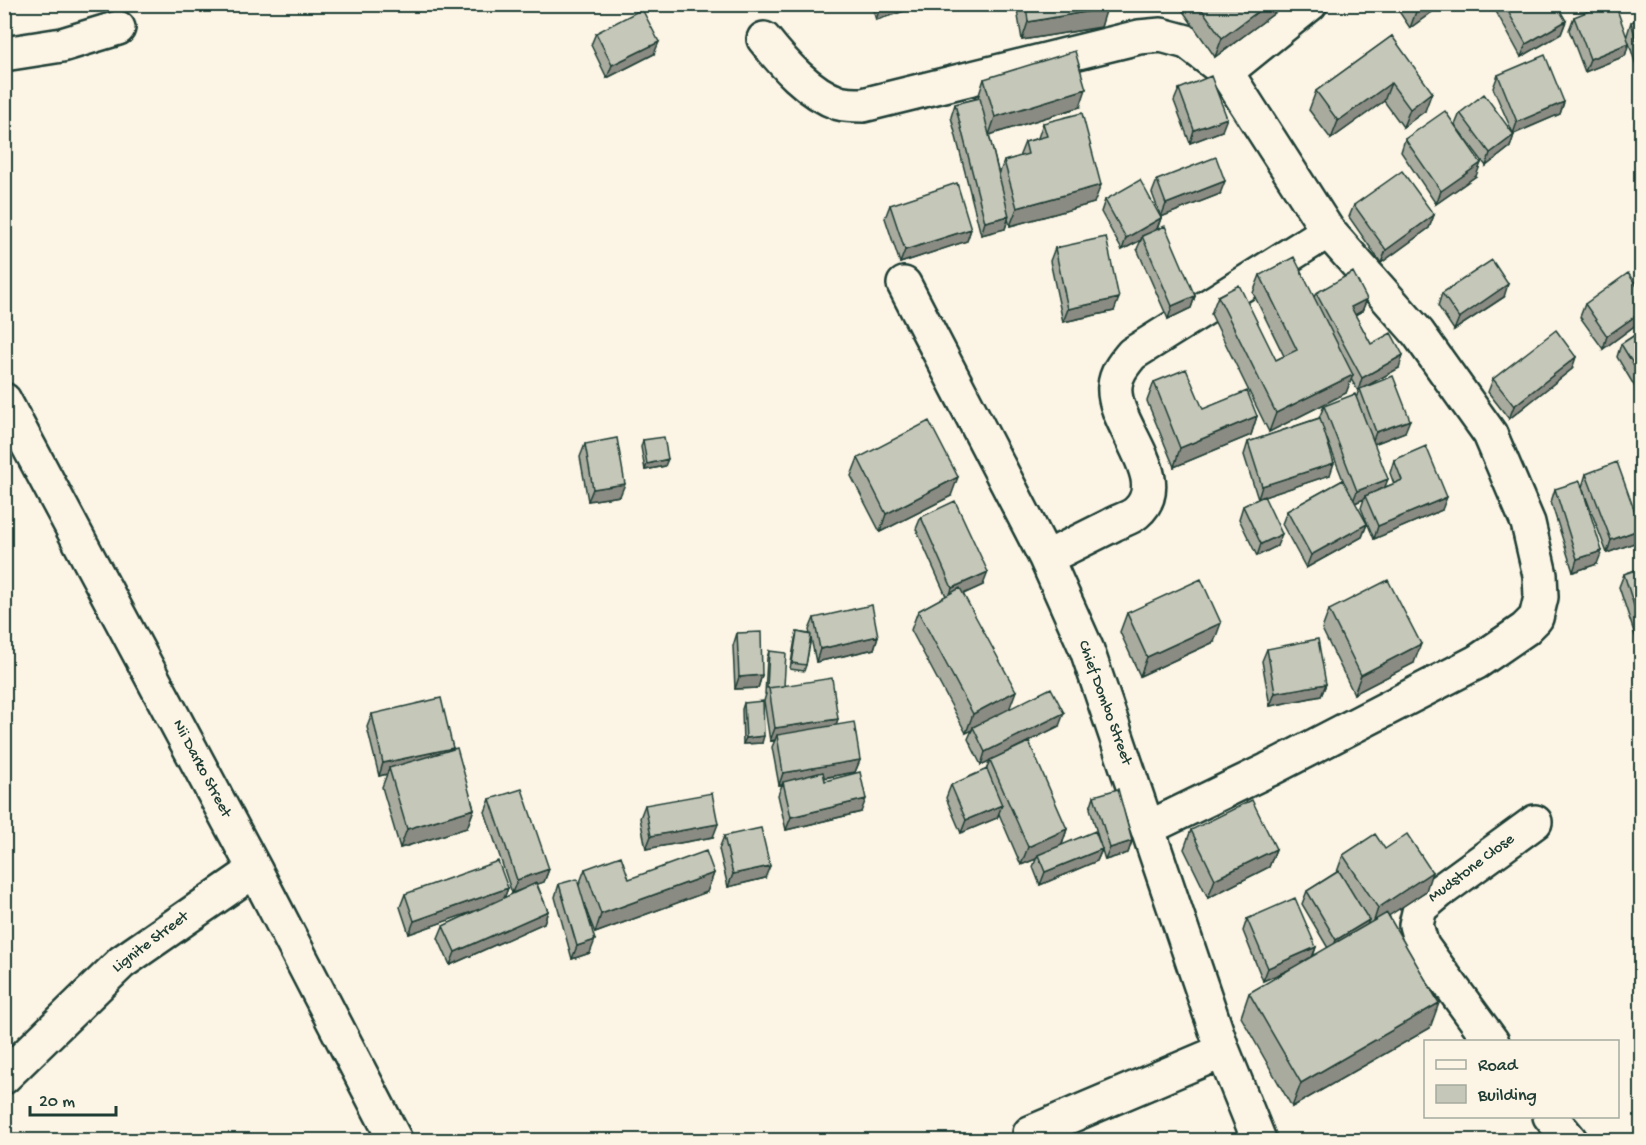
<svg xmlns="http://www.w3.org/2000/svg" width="1646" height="1145" font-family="'Gochi Hand',sans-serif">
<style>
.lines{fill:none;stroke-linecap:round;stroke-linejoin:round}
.street-casing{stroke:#1f3d34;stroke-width:38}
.street{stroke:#fcf5e5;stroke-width:33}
.wall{fill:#a9ab9f;stroke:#1f3d34;stroke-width:1.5}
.shaded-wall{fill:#8a8b82;stroke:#1f3d34;stroke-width:1.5}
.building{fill:#c5c7b9;stroke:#1f3d34;stroke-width:1.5}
.labels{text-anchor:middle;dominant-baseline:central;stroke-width:4.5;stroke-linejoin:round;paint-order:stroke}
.street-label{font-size:16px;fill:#1f3d34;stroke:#fcf5e5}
</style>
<rect width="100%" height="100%" fill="#fcf5e5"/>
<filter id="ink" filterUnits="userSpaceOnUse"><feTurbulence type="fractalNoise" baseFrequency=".0167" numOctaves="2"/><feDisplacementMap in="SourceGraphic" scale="12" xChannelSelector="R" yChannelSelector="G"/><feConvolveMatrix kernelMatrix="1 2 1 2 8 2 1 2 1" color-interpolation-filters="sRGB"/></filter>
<g filter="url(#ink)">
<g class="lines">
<defs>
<path id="street" d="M764 39C783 63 809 93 839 103 846 105 855 105 863 105L1139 37 1161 35 1187 42 1226 72 1328 231 1418 333 1490 434 1528 523 1540 575 1541 597 1536 618 1525 629 1477 662 1268 770 1148 828
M4 54 62 45 118 28
M1226 72 1310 4
M904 284 1046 558 1087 650 1223 1051 1259 1140
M4 400 255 870 395 1140
M1046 558C1068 547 1090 536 1112 525 1119 521 1130 518 1136 513 1175 480 1111 424 1115 386 1116 373 1124 364 1132 354L1328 231
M1492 1042 1422 946 1416 925 1420 908 1439 892 1535 822
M4 1077 122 962 255 870
M1550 1116 1570 1140
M1030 1133 1223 1051"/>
</defs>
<!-- street casing -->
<use href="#street" class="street-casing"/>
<!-- street -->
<use href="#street" class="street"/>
</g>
<!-- wall -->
<path class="wall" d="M871 4H920V6L876 20Z
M1016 4H1107L1101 27 1022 40Z
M1178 4H1287L1215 57Z
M1394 4H1443L1410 28Z
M1492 4H1556L1566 21 1561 34 1521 57Z
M1574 17 1627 35 1631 22 1641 19V77L1640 78 1629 43 1625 56 1585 72 1569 30Z
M596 33 654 54 607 78 591 45Z
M1392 36 1425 111 1403 127 1384 101 1331 139 1309 110 1316 91Z
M1498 75 1564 102 1560 114 1514 134 1510 147 1486 166 1455 125 1460 113 1512 131 1493 88Z
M984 79 1080 107 989 135 999 175 1004 161 1019 157 1025 142 1038 138 1043 123 1094 203 1010 226 1008 219 1005 229 981 235 951 117 955 104 978 98Z
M1179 89 1222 131 1190 143 1174 101Z
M1405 139 1476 176 1436 204 1401 152Z
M1157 180 1220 194 1161 217 1152 193Z
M1105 200 1161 218 1157 230 1195 296 1191 308 1168 319 1137 249 1141 240 1122 250 1101 212Z
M890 205 971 229 967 241 900 263 885 218Z
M1354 205 1434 215 1429 228 1381 263 1349 217Z
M1055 248 1114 311 1063 322 1050 261Z
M1260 275 1314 297 1316 293 1367 299 1362 311 1355 315 1371 344 1399 368 1366 386 1405 432 1374 444 1385 487 1394 484 1390 473 1394 460 1442 510 1374 539 1361 508 1364 499 1355 503 1367 524 1362 537 1306 568 1282 524 1287 511 1343 480 1327 439 1330 475 1264 497 1277 546 1257 556 1239 519 1243 506 1258 499 1244 455 1248 442 1319 418 1324 406 1356 398 1359 390 1358 391 1351 379 1346 393 1269 432 1211 314 1218 296 1276 360 1284 356 1253 293Z
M1641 292V321L1603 349 1580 317 1585 304Z
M1442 293 1504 297 1454 330 1438 306Z
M1641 331V397L1617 357 1621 344Z
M1572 369 1509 419 1488 392 1493 379Z
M1154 382 1203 409 1257 416 1251 435 1174 467 1147 401Z
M643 440 665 466 645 470 641 447Z
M585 444 620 496 588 501 580 457Z
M858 458 951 496 880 532 851 476Z
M1586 474 1637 542 1607 553 1582 487Z
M1555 489 1597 564 1573 572 1551 502Z
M921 517 983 585 963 594 1010 708 1059 726 997 757 1067 829 1062 845 1100 844 1090 808 1094 796 1132 841 1128 853 1105 860 1102 850 1097 861 1040 885 1033 867 1036 859 1021 865 999 814 997 818 961 833 946 798 951 785 986 770 990 760 981 765 968 739 972 730 966 733 911 630 918 611 946 596 916 529Z
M1641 568V650H1640L1619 587 1624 574Z
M1329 610 1414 663 1354 694 1322 629Z
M1127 613 1214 642 1140 676 1120 632Z
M814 618 878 636 874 649 816 662 811 638 806 665 804 671 790 669 795 639 797 632 810 634 809 630Z
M737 633 762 675 758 688 735 689 733 646Z
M1267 649 1326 684 1321 696 1270 706 1262 661Z
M769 651 784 686 836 725 860 760 855 772 824 778 825 781 861 812 786 830 778 795 782 785H779L772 747 775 740 770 741 764 701 766 694H765L767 658Z
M744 703 762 743 743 744 742 709Z
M372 714 453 748 452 749 474 809 467 828 400 848 382 787 387 774 379 776 367 727Z
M490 799 549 869 544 882 537 884 548 911 544 923 450 965 438 938 443 926 479 909 409 934 400 907 405 894 508 888 504 898 525 888 512 893 485 812Z
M645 805 713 837 646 849 640 818Z
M1191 830 1276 849 1269 867 1208 898 1184 849Z
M724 836 765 878 728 887 719 849Z
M1385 849 1426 891 1389 915 1430 1028 1292 1107 1241 1017 1249 993 1294 968 1263 981 1243 931 1247 919 1316 947 1313 957 1328 948 1302 904 1307 891 1337 872 1343 855Z
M585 869 629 879 714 873 707 892 595 933 586 910 590 953 572 959 555 897 559 884 579 885Z"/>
<!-- shaded-wall -->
<path class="shaded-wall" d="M889 4H920V6L876 20 880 7Z
M1268 4H1287L1215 57 1222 38Z
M1424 4H1443L1410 28 1417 9Z
M1107 8 1101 27 1022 40 1028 22Z
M1566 21 1561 34 1521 57 1526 44Z
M659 42 654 54 607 78 612 65Z
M1629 43 1625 56 1585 72 1590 59Z
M1391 83 1384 101 1331 139 1338 121Z
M1086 89 1080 107 989 135 995 117Z
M1432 92 1425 111 1403 127 1410 109Z
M1564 102 1560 114 1513 134 1517 122Z
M1227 118 1222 131 1190 143 1194 130Z
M1514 135 1510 147 1486 166 1490 153Z
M1481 163 1476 176 1436 204 1441 191Z
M1225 181 1220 194 1161 217 1166 204Z
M1101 185 1094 203 1010 226 1017 208Z
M1434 215 1429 228 1381 263 1386 250Z
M1009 216 1005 229 981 235 985 222Z
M1161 218 1156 231 1142 236 1141 240 1122 250 1126 238Z
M971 229 967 241 900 263 905 250Z
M1508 284 1504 297 1454 330 1459 318Z
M1195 296 1191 308 1168 319 1172 306Z
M1119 298 1114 311 1063 322 1068 309Z
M1367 299 1362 311 1346 320 1351 307Z
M1641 312V321L1603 349 1607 336Z
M1403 355 1399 368 1358 391 1362 378Z
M1576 357 1572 369 1509 419 1514 406Z
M1353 375 1346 393 1269 432 1276 413Z
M1257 416 1251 435 1174 467 1180 448Z
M1410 420 1405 432 1371 445 1376 432Z
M668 459 665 466 645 470 647 464Z
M1334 463 1330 475 1258 499 1262 486Z
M958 477 951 496 880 532 886 514Z
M1388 479 1383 492 1365 496 1364 499 1352 504 1357 491Z
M625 484 620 496 588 501 593 489Z
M1447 497 1442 510 1374 539 1378 526Z
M1367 524 1362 537 1306 568 1311 555Z
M1641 529 1637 542 1607 553 1611 540Z
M1282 534 1277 546 1257 556 1261 544Z
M1602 551 1597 564 1573 572 1577 559Z
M988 572 983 585 948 601 952 588Z
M1221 623 1214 642 1140 676 1147 657Z
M878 636 874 649 816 662 820 649Z
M1421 644 1414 663 1354 694 1361 675Z
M762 675 758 688 735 689 739 677Z
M1326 684 1321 696 1270 706 1275 693Z
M1016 691 1009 710 973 727 972 730 966 733 973 714Z
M1064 713 1059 726 981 765 985 752Z
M838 719 834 731 777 735 775 740 770 741 775 728Z
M764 736 762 743 743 744 746 738Z
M453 748 448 760 389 768 387 774 379 776 383 763Z
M860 760 855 772 783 785V782L782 785H779L783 773Z
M866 799 861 812 786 830 791 817Z
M1002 805 997 818 961 833 966 820Z
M474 809 467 828 400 848 407 829Z
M718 824 713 837 646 849 651 836Z
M1067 829 1061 847 1038 855 1036 859 1021 865 1028 847Z
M1132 841 1128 853 1105 860 1110 848Z
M1102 849 1097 861 1040 885 1045 872Z
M1276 849 1269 867 1208 898 1215 879Z
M770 866 765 878 728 887 733 874Z
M549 869 544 882 512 893 517 880Z
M1432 872 1426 891 1372 927 1378 908Z
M714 873 707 892 595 933 601 914Z
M508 888 503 901 409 934 414 921Z
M548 911 544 923 450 965 455 952Z
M1369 920 1364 933 1331 953 1336 940Z
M595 940 590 953 572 959 577 946Z
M1316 947 1311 960 1263 981 1268 968Z
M1439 1003 1430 1028 1292 1107 1301 1083Z"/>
<!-- building -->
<path class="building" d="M879 4H889L880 7Z
M1026 4H1107V8L1028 22Z
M1198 4H1268L1222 38Z
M1414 4H1424L1417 9Z
M1504 4H1556L1566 21 1526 44Z
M1606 4H1615L1629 43 1590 59 1574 17Z
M642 9 659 42 612 65 596 33Z
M1641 19V56L1631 22Z
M1392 36 1432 92 1410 109 1391 83 1338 121 1316 91Z
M1075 51 1086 89 995 117 984 79Z
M1545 55 1564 102 1517 122 1498 75Z
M1211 76 1227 118 1194 130 1179 89Z
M1484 94 1514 135 1490 153 1460 113Z
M980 98 1009 216 985 222 955 104Z
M1445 111 1481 163 1441 191 1405 139Z
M1082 113 1101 185 1017 208 1004 161 1028 154 1025 142 1047 136 1043 123Z
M1216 157 1225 181 1166 204 1157 180Z
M1402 171 1434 215 1386 250 1354 205Z
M1140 180 1161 218 1126 238 1105 200Z
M957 183 971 229 905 250 890 205Z
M1165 226 1195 296 1172 306 1142 236Z
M1106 237 1119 298 1068 309 1055 248Z
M1294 257 1353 375 1276 413 1218 296 1239 285 1276 360 1297 350 1260 275Z
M1492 260 1508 284 1459 318 1442 293Z
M1353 272 1367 299 1351 307 1371 344 1391 333 1403 355 1362 378 1316 293Z
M1628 273 1641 292V312L1607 336 1585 304Z
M1556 330 1576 357 1514 406 1493 379Z
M1641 331V377L1621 344Z
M1186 369 1203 409 1247 391 1257 416 1180 448 1154 382Z
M1393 376 1410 420 1376 432 1360 389Z
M1355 394 1388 479 1357 491 1324 406Z
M1320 418 1334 463 1262 486 1248 442Z
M929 421 958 477 886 514 858 458Z
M664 437 668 459 647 464 643 440Z
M617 438 625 484 593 489 585 444Z
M1426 446 1447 497 1378 526 1365 496 1402 480 1394 460Z
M1617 462 1641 529 1611 540 1586 474Z
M1343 480 1367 524 1311 555 1287 511Z
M1580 481 1602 551 1577 559 1555 489Z
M1264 496 1282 534 1261 544 1243 506Z
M955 501 988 572 952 588 921 517Z
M1641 568V628L1624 574Z
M1201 579 1221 623 1147 657 1127 613Z
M1388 580 1421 644 1361 675 1329 610Z
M960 588 1016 691 973 714 918 611Z
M872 605 878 636 820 649 814 618Z
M761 632 762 675 739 677 737 633Z
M797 632 811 635 806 665 792 663Z
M1318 639 1326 684 1275 693 1267 649Z
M769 651 786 653 784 686 767 688Z
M832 678 838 719 775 728 769 688Z
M1051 688 1064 713 985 752 973 727Z
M441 698 453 748 383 763 372 714Z
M763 701 764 736 746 738 744 703Z
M854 722 860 760 783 773 777 735Z
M1029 742 1067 829 1028 847 990 760Z
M457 748 474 809 407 829 389 768Z
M987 769 1002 805 966 820 951 785Z
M823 772 825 781 860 772 866 799 791 817 783 782Z
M522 789 549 869 517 880 490 799Z
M1118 789 1132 841 1110 848 1094 796Z
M712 793 718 824 651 836 645 805Z
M1252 800 1276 849 1215 879 1191 830Z
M761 828 770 866 733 874 724 836Z
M1095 831 1102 849 1045 872 1038 855Z
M1375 834 1385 849 1407 834 1432 872 1378 908 1343 855Z
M706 851 714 873 601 914 585 869 621 856 629 879Z
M498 861 508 888 414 921 405 894Z
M1339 871 1369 920 1336 940 1307 891Z
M577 879 595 940 577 946 559 884Z
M536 883 548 911 455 952 443 926Z
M1295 898 1316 947 1268 968 1247 919Z
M1387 913 1439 1003 1301 1083 1249 993Z"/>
</g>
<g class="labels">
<!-- street labels -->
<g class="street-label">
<text transform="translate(1104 703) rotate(70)">Chief Dombo Street</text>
<text transform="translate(201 769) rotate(62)">Nii Darko Street</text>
<text transform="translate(1472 869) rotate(-37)">Mudstone Close</text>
<text transform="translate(151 943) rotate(-37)">Lignite Street</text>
</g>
</g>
<!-- margin -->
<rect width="1646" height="1145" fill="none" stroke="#fcf5e5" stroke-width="24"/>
<rect x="12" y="12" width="1622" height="1121" fill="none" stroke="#1f3d34" stroke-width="2" filter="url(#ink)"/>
<!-- legend -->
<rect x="1424" y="1040" width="195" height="78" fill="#fcf5e5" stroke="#a4ab9e" stroke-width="1.5"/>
<rect x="1436" y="1060" width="30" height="9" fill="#fcf5e5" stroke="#a4ab9e" stroke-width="1.5"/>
<text x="1478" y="1070" font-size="18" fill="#1f3d34">Road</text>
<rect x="1436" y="1085" width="30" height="18" fill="#c5c7b9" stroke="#a4ab9e" stroke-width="1.5"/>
<text x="1478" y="1100" font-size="18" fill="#1f3d34">Building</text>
<!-- scale -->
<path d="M30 1106v9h86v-9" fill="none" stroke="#1f3d34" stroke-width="3"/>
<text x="39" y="1106" font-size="18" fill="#1f3d34" stroke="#fcf5e5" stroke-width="4.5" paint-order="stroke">20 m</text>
</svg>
